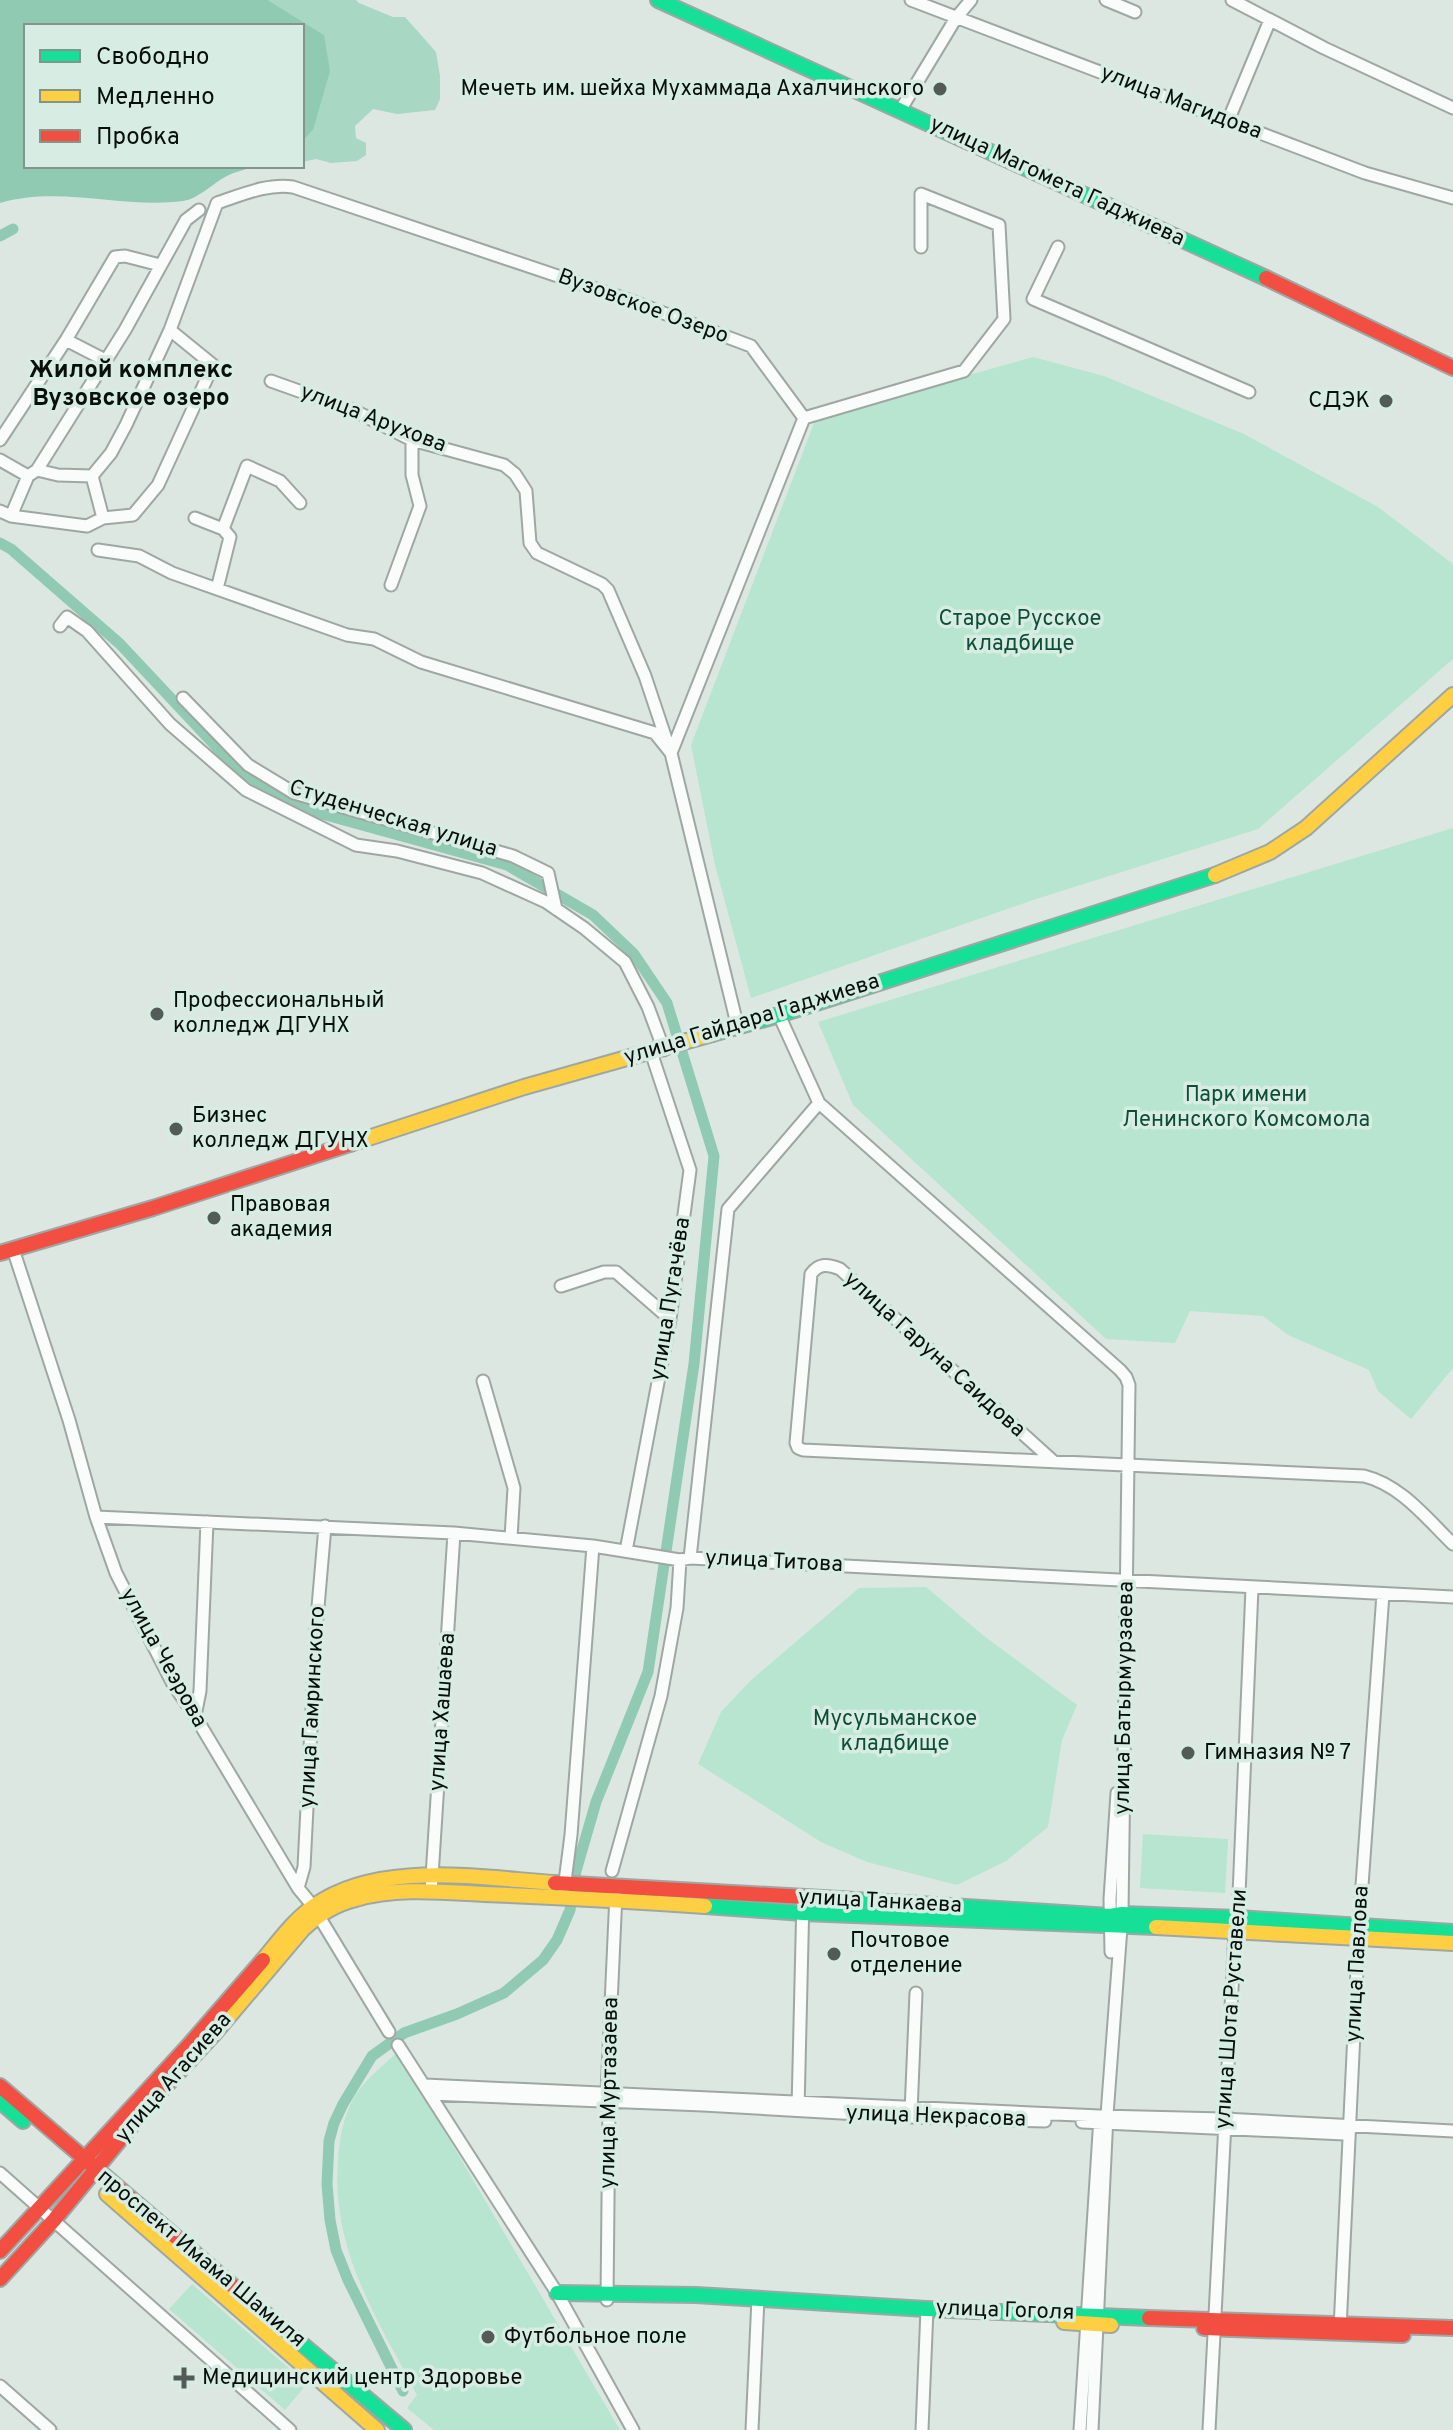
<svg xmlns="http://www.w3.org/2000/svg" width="1453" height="2430" font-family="Overpass,sans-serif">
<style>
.green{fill:#b7e5d0}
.forest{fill:#a8d7c3}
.water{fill:#91cab2}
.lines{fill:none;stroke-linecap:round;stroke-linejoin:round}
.canal{stroke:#91cab2;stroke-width:11}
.street-casing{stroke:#9ea7a3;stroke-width:15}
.fast-casing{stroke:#9ea7a3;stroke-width:18}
.slow-casing{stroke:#9ea7a3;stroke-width:18}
.jam-casing{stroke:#9ea7a3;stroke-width:18}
.street{stroke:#fafbfb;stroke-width:11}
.fast{stroke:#16e098;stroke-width:14}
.slow{stroke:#ffcf43;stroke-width:14}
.jam{stroke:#f24e42;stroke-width:14}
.poi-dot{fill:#525b57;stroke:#d7ece2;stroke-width:3}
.labels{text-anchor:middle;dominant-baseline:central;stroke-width:7;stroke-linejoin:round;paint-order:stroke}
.poi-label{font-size:22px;fill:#080f0c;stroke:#d7ece2;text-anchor:start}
.street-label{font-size:22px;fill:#080f0c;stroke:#d7ece2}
.park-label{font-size:22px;fill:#0e4e38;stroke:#d7ece2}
.neighbourhood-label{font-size:24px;font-weight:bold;fill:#080f0c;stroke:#d7ece2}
</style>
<rect width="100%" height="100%" fill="#dce7e2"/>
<!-- green -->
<path class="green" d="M1033 357 1104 376 1244 434 1378 507 1453 564V659L1258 829 1033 900 751 998 715 865 691 745 816 418Z
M1453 828V1368L1411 1419 1378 1391 1369 1370 1288 1335 1263 1316 1190 1311 1175 1343 1106 1339 853 1105 818 1022Z
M926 1587 984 1636 1077 1705 1062 1740 1048 1827 1006 1861 957 1885 867 1862 821 1842 698 1764 721 1712 750 1681 859 1588Z
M1143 1834 1228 1839 1225 1893 1140 1888Z
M398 2052 620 2430H434L407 2408 417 2395C377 2318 331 2250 338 2161 339 2141 343 2119 352 2101 362 2082 382 2066 398 2052Z
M192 2284 307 2384 285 2410 169 2309Z"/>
<!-- forest -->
<path class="forest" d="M268 0H356L359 3 393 17H405L436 52 440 76V99L435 110 397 114 373 109 355 126 356 138 366 143V155L357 161 331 163 316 159 302 162V142L313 130 324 35Z"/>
<!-- water -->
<path class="water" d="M0 0H268L324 35 330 71 313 130 302 142V26H26V166H260C249 169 235 171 225 177 212 184 198 199 183 201 123 209 59 185 0 203Z"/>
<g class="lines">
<!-- canal -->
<path class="canal" d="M0 236 13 229
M0 543 11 549 120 644 241 773 315 812 507 865 593 915 634 954 667 1003 714 1156 694 1364 648 1672 596 1802 576 1871 570 1910 557 1940 543 1960 504 1993 457 2014 404 2033 372 2056 343 2104 334 2123 329 2141 327 2184 330 2220 336 2250 348 2280 403 2391"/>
<defs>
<path id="street" d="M911 0 1365 173 1453 198
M1106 0 1135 12
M1232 0 1324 48 1453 108
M901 109 956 18 971 0
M1228 121 1270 20
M1058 247 1033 299 1249 392
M66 340 105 360
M271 381 355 411 412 440 504 465 515 474 526 491 530 543 537 553 602 584 608 590 645 676 668 745
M804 418 964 371 1004 319 999 225 921 194V247
M0 440 66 340 115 257 125 256 160 265
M0 460 28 476 37 470 125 330 186 220 199 210
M37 470 58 475 92 476 103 518 133 515 158 485 213 365 170 330
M92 476 111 453 126 425 170 330 217 203C241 195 268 183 293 187L626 299 751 346 804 418
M0 511 11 516 87 526 103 518
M11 516 28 476
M195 518 223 529 230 537 217 589
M223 529 247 466 280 481 300 503
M98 550 139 556 172 573 347 635 374 639 421 662 655 733 671 753 738 1028
M391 585 420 506 412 475V440
M60 626 67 617 87 631 170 724 246 790 356 845 397 851 482 873 546 902 584 928 625 962 648 1007 664 1050
M183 698 248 765 294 793 513 856 548 873 556 909
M671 753 804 418
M779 1015 819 1103 1120 1370 1126 1377 1129 1385 1122 1914 1107 2115 1092 2430
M13 1249 69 1420 96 1517 116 1573 173 1684 195 1716 298 1888 312 1905 389 2032
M561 1286 604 1272H616L670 1319
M483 1381 514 1488 511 1538
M1053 1461 840 1269C828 1264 819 1263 811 1274L796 1443 798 1448 803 1450 1364 1476C1401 1485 1427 1519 1453 1544
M96 1517 454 1533 593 1546 680 1560 690 1558 1453 1597
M626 1551 670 1319 690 1170 651 1052
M690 1558 728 1209 819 1103
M195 1716 200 1691 207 1522
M612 1871 661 1696 677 1608 680 1560
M298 1888 304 1867 316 1630 325 1526
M564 1889 571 1835 593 1546
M431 1892 454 1533
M1111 1952 1110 1899 1117 1793
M398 2045 557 2293 633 2430
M425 2085 1100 2116 1224 2119 1453 2131
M430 2094 703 2105 911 2117 1045 2121
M798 2109 803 1898
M911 2112 916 1993
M1082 2122 1344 2134
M0 2173 290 2430
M607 2300 609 2102 607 2093 616 1894
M1340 2329 1359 1927 1383 1594
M0 2386 50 2430
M752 2430 758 2298
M922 2430 927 2309
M1080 2430 1100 2117
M1209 2430 1235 1931 1238 1918 1252 1588"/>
<path id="fast" d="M658 0 1266 278
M712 1034 779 1015 1215 875
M823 1898 1110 1916 1122 1914 1238 1918 1453 1932
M705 1906 803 1913 1156 1927
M0 2101 23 2121
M241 2293 404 2430
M557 2293 696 2295 926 2309 1149 2318"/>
<path id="slow" d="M1215 875 1270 852 1306 828 1453 695
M350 1144 524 1087 712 1034
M1156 1927 1453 1943
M263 1960C279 1941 294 1920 314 1906 379 1860 479 1878 555 1883
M214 2034 303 1929C318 1915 335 1904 356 1899 396 1887 443 1892 484 1894 558 1897 632 1901 705 1906
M107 2194 377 2430
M1064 2322 1111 2325"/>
<path id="jam" d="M1266 278 1453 368
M0 1253 153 1208 350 1144
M555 1883 823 1898
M0 2086 241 2293
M0 2251 190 2044 263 1960
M0 2279 54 2220 151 2102 214 2034
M1149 2318 1453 2328
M1204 2328 1403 2335"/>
</defs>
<!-- street casing -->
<use href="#street" class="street-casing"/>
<!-- fast casing -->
<use href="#fast" class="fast-casing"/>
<!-- slow casing -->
<use href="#slow" class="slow-casing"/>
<!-- jam casing -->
<use href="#jam" class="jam-casing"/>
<!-- street -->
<use href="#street" class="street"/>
<!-- fast -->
<use href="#fast" class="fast"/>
<!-- slow -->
<use href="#slow" class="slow"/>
<!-- jam -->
<use href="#jam" class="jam"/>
</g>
<!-- markers -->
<g class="poi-dot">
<circle cx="940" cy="89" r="8"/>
<circle cx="1386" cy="401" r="8"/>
<circle cx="157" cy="1014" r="8"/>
<circle cx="176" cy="1129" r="8"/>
<circle cx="214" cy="1218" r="8"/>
<circle cx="1188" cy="1753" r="8"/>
<circle cx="834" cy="1954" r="8"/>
<circle cx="488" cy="2337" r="8"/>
<path d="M180 2366h8v8h8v8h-8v8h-8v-8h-8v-8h8z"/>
</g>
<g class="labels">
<!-- poi labels -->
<g class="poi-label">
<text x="924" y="89" text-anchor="end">Мечеть им. шейха Мухаммада Ахалчинского</text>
<text x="1370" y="401" text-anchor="end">СДЭК</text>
<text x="173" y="1001">Профессиональный<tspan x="173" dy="25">колледж ДГУНХ</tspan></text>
<text x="192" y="1116">Бизнес<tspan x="192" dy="25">колледж ДГУНХ</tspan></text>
<text x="230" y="1205">Правовая<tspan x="230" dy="25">академия</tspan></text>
<text x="1204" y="1753">Гимназия № 7</text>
<text x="850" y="1941">Почтовое<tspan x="850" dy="25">отделение</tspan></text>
<text x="504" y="2337">Футбольное поле</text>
<text x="202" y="2378">Медицинский центр Здоровье</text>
</g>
<!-- street labels -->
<g class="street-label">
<text transform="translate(1181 103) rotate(21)">улица Магидова</text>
<text transform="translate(1057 182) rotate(25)">улица Магомета Гаджиева</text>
<text transform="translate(643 307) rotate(20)">Вузовское Озеро</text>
<text transform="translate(373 419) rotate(21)">улица Арухова</text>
<text transform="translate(393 819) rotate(17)">Студенческая улица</text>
<text transform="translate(752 1020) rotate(-17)">улица Гайдара Гаджиева</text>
<text transform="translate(671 1299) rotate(-81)">улица Пугачёва</text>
<text transform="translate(934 1355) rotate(42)">улица Гаруна Саидова</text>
<text transform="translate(774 1562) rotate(3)">улица Титова</text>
<text transform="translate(163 1658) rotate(61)">улица Чеэрова</text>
<text transform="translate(1125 1698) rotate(-89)">улица Батырмурзаева</text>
<text transform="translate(313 1707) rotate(-87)">улица Гамринского</text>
<text transform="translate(443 1712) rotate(-86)">улица Хашаева</text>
<text transform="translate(880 1902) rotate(3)">улица Танкаева</text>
<text transform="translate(1358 1964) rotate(-87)">улица Павлова</text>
<text transform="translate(1232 2009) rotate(-86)">улица Шота Руставели</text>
<text transform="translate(174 2078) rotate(-49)">улица Агасиева</text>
<text transform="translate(610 2093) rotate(-89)">улица Муртазаева</text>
<text transform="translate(936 2117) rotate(2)">улица Некрасова</text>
<text transform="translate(201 2259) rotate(40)">проспект Имама Шамиля</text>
<text transform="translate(1005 2311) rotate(2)">улица Гоголя</text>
</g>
<!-- park labels -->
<g class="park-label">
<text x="1020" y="619">Старое Русское<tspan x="1020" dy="25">кладбище</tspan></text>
<text x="1246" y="1095">Парк имени<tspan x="1246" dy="25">Ленинского Комсомола</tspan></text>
<text x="895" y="1719">Мусульманское<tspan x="895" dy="25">кладбище</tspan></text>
</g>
<!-- neighbourhood labels -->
<g class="neighbourhood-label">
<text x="131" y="371">Жилой комплекс<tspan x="131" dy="28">Вузовское озеро</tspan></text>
</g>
</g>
<!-- legend -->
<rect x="24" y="24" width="280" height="144" fill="#d7ece2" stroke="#84948c" stroke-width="2"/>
<rect x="40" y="50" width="40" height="12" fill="#16e098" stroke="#84948c" stroke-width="2"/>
<text x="96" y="64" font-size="24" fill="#080f0c">Свободно</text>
<rect x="40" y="90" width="40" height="12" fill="#ffcf43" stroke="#84948c" stroke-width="2"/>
<text x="96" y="104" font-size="24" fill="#080f0c">Медленно</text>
<rect x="40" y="130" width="40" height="12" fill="#f24e42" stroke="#84948c" stroke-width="2"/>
<text x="96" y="144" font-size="24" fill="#080f0c">Пробка</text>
</svg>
